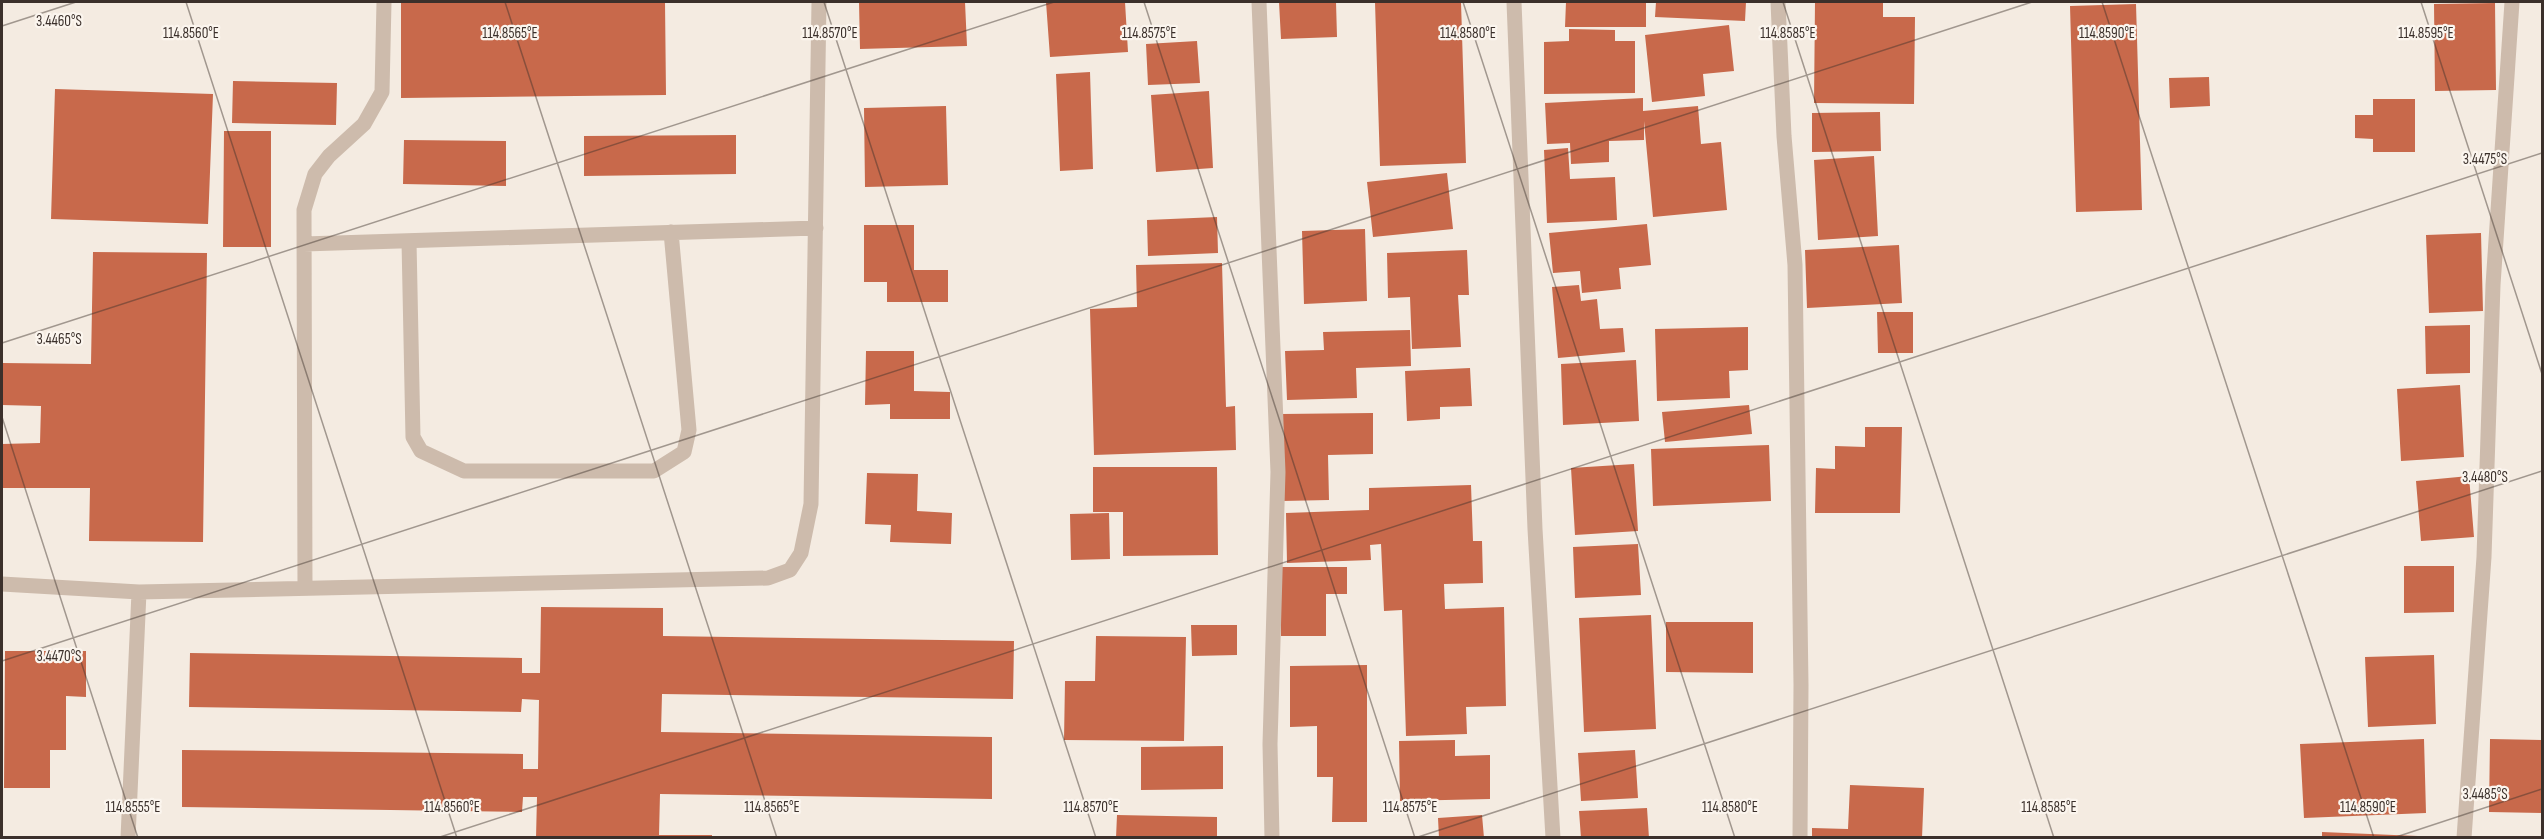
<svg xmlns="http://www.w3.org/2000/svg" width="2544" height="839" font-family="'Sofia Sans Condensed',sans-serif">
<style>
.building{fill:#c8694b}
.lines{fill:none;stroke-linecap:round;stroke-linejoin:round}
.minor{stroke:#cdbbac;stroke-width:15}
.ticks{fill:none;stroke:#3b302b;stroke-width:1.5;stroke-opacity:0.45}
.ticks-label{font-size:15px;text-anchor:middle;fill:#3b302b;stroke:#fbf5ee;stroke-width:4.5;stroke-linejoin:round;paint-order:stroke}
</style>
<rect width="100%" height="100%" fill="#f4ebe1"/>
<!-- building -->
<path class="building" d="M401 2H665L666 95 401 98Z
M859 2H965L967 46 860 49Z
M1046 2H1125L1128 52 1050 57Z
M1279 2H1336L1337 37 1281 39Z
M1375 2H1461L1466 163 1380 166Z
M1566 2H1646V27H1565Z
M1656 2H1746L1745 21 1655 17Z
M1815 2H1883V17H1915L1914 104 1814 103Z
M2495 3 2496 90 2435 91 2434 4Z
M2136 4 2142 210 2076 212 2070 6Z
M1729 25 1734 71 1703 74 1705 96 1652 102 1645 35Z
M1569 29 1615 30V41H1635V93L1544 94V42L1569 41Z
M1197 41 1200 83 1148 85 1146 44Z
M1090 72 1093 169 1060 171 1056 74Z
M2209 77 2210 106 2170 108 2169 78Z
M233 81 337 83 336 125 232 123Z
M55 89 213 94 208 224 51 219Z
M1209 91 1213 168 1156 172 1151 95Z
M1643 98V111L1698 106 1701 144 1721 142 1727 210 1653 217 1644 121V140L1609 141V162L1571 164 1570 143 1547 144 1545 103Z
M2373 99H2415V152H2373V139L2355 138V115H2373Z
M946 106 948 185 865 187 864 108Z
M1880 112 1881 151 1812 152V113Z
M224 131H271V247H223Z
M736 135V174L584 176V136Z
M404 140 506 141V186L403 184Z
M1568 148 1570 179 1615 177 1617 220 1547 223 1544 150Z
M1874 156 1878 236 1818 240 1814 160Z
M1447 173 1453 229 1373 237 1367 182Z
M1217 217 1218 253 1148 256 1147 220Z
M1647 224 1651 265 1619 268 1621 289 1582 293 1580 271 1553 273 1549 233Z
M864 225H914V270H948V302H887V282H864Z
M1365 229 1367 301 1304 304 1302 231Z
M2481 233 2483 311 2429 313 2426 235Z
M1899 245 1902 303 1807 308 1805 250Z
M1467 250 1469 295H1458L1461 347 1412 349 1410 297 1388 298 1387 253Z
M93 252 207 253 203 542 89 541 90 488H2V444L40 443 41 406 2 405V363L91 364Z
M1222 263 1226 407 1235 406 1236 450 1094 455 1090 309 1137 307 1136 265Z
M1579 285 1581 301 1597 299 1600 329 1623 328 1625 352 1558 358 1552 287Z
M1877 312H1913V353H1878Z
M2470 325V373L2426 374 2425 326Z
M1748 327V370L1729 371 1730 398 1657 401 1655 329Z
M1410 330 1411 366 1356 368 1357 398 1287 400 1285 351 1324 350 1323 332Z
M866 351H914V391L950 392V419H890V404L865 405Z
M1636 360 1639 421 1563 425 1561 364Z
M1470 368 1472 406 1440 407V419L1407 421 1405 371Z
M2460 385 2464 457 2401 461 2397 389Z
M1749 405 1752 434 1665 442 1662 412Z
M1373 413V454L1328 455 1329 500 1282 501 1281 414Z
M1865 427H1902L1900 513H1815L1816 468 1835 469V446L1865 447Z
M1769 445 1771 501 1653 506 1651 449Z
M1634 464 1638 531 1575 535 1571 468Z
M1093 467H1217L1218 555 1123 556V512H1093Z
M867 473 918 474 917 511 952 513 951 544 890 542 891 525 865 524Z
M2469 476 2474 537 2421 541 2416 481Z
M1471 485 1473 541H1482L1483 583 1444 584 1445 609 1504 607 1506 706 1466 707 1467 734 1406 736 1402 610 1384 611 1381 544 1370 545 1371 560 1287 563 1286 513 1369 510V488Z
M1109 513 1110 559 1071 560 1070 514Z
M1638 544 1641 595 1575 598 1573 547Z
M2404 566H2454V612L2404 613Z
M1281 567H1347V594H1326V636H1281Z
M541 607 663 608V636L1014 641 1013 699 662 694 661 732 992 737V799L660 794 659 835H712V838H536L537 797H523L522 812 182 807V750L523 754V769H538L539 700 522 699 521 712 189 707 190 653 522 658V673H540Z
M1651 615 1656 729 1584 732 1579 618Z
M1666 622H1753V673L1666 672Z
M1191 625H1237V655L1192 656Z
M1096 636 1186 637 1184 741 1064 740 1065 681H1095Z
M5 651H86V697L66 696V750H50V788H4Z
M2434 655 2436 724 2368 727 2365 657Z
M1367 665V822H1332L1333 777H1317V726L1290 727V666Z
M2424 739 2426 813 2304 818 2300 744Z
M2490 739 2542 740V813L2489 812Z
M1455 740V756L1490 755V799L1400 801 1399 741Z
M1223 746V789L1141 790V747Z
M1635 750 1638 798 1581 801 1578 753Z
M1850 785 1924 788 1922 838H1812V828L1848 829Z
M1647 808 1649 838H1581L1579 811Z
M1117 815 1217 817V838H1116Z
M1482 815 1484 838H1439L1438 818Z
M2322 832 2418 836V838H2322Z"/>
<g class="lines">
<!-- minor -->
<path class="minor" d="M1259 2 1278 472 1270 744 1272 838
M1514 2 1535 529 1553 838
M1778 2 1784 136 1795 265 1801 685 1800 838
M409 241 413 437 421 451 464 471H654L684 452 689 430 671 232
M304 244 816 228
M2 584 139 592 768 578 790 570 801 553 811 504 819 2
M305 588 304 210 315 174 329 156 364 124 382 92 384 2
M128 838 139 592
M2464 838 2484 557 2493 285 2512 2"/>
</g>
<!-- ticks -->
<path class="ticks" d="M186 2 457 838M505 2 777 838M824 2 1096 838M1144 2 1415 838M1463 2 1735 838M1783 2 2054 838M2102 2 2374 838M2421 2 2542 374M2 26 76 2M2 343 1054 2M2 417 138 838M2 661 2032 2M437 838 2542 153M1415 838 2542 471M2393 838 2542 789"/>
<g class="ticks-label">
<text x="59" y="26">3.4460°S</text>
<text x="191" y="38">114.8560°E</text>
<text x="510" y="38">114.8565°E</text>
<text x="830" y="38">114.8570°E</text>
<text x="1149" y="38">114.8575°E</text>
<text x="1468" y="38">114.8580°E</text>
<text x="1788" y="38">114.8585°E</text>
<text x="2107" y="38">114.8590°E</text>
<text x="2426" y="38">114.8595°E</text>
<text x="2485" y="164">3.4475°S</text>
<text x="59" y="344">3.4465°S</text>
<text x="2485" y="482">3.4480°S</text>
<text x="59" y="661">3.4470°S</text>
<text x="2485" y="799">3.4485°S</text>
<text x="2049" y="812">114.8585°E</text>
<text x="133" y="812">114.8555°E</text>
<text x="452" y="812">114.8560°E</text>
<text x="772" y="812">114.8565°E</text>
<text x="1091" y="812">114.8570°E</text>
<text x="1410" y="812">114.8575°E</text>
<text x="1730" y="812">114.8580°E</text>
<text x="2368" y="812">114.8590°E</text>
</g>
<!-- border -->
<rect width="2544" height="839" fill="none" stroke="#3b302b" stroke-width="6"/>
</svg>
